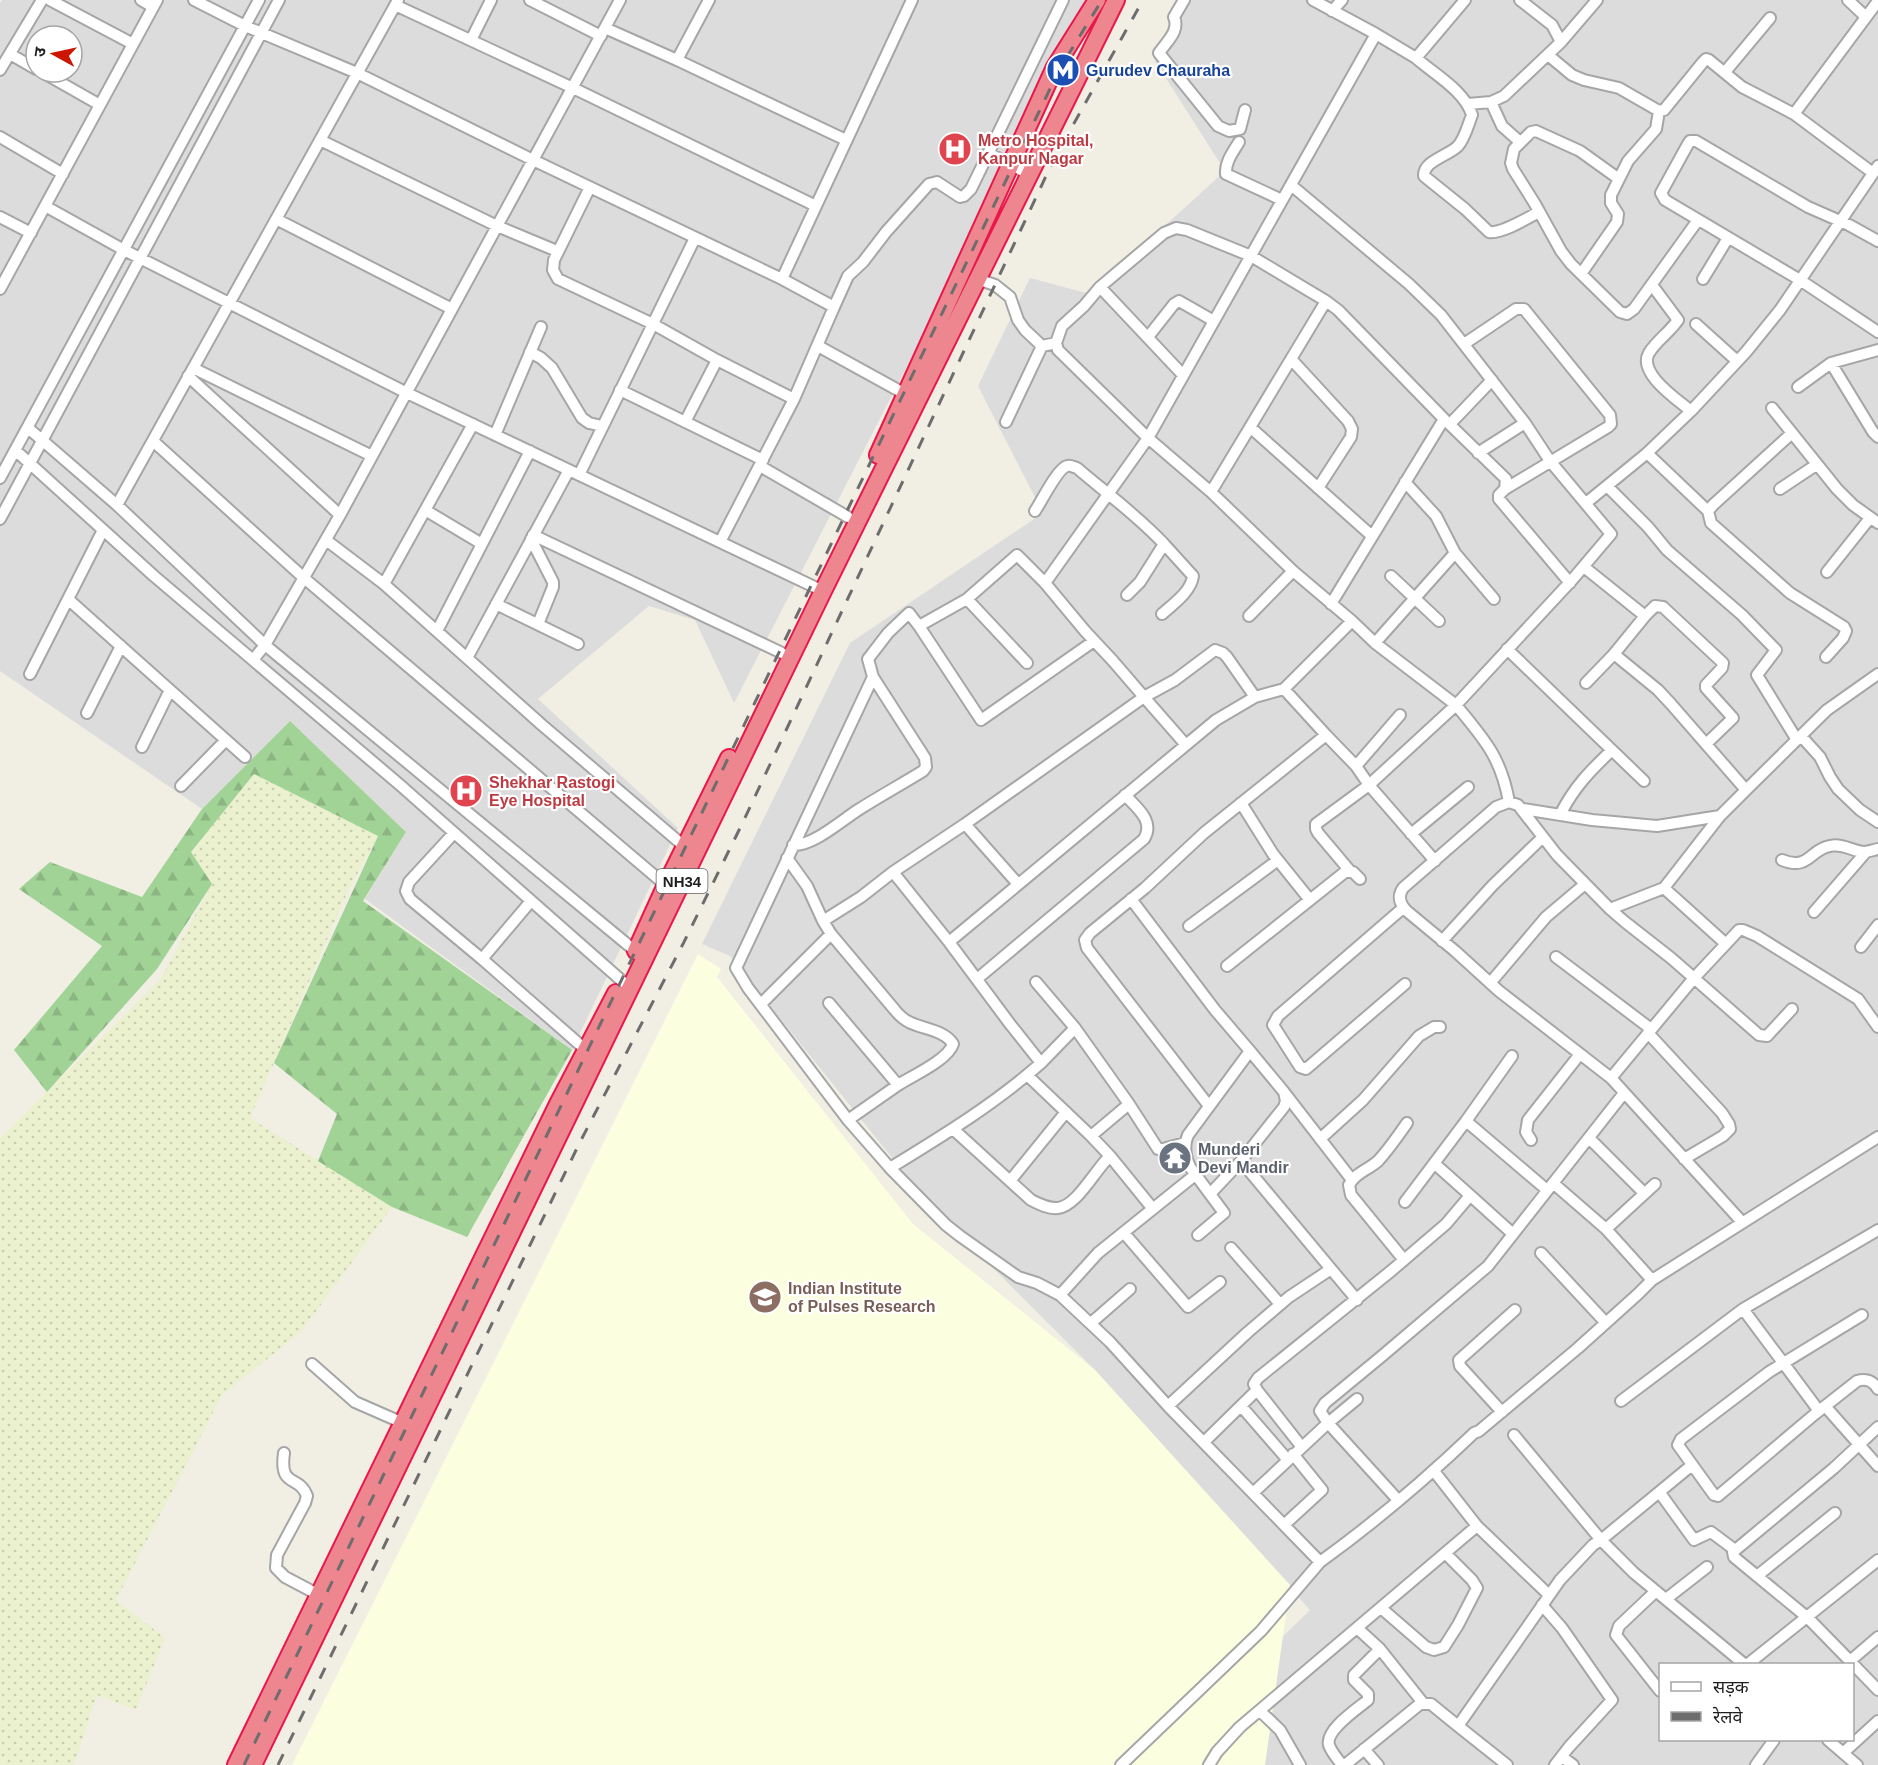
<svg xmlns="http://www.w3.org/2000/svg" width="1878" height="1765" font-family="Arial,'Noto Sans Devanagari',sans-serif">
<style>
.residential{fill:#dddcdc;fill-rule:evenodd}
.education{fill:#fcffdf}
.farmland{fill:url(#farmland-dots)}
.forest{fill:url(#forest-firs)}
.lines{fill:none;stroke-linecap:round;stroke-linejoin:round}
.minor-casing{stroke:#a6a6a6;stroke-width:14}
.highway-casing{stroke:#e9174a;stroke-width:20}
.minor{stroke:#fff;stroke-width:10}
.highway{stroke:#ee868f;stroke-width:16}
.rail{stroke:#6d6d6d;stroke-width:3;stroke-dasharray:12 12;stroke-linecap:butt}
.labels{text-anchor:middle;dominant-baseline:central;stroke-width:4.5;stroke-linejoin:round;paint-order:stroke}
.shield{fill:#fff;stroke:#626262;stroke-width:1.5}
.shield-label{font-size:15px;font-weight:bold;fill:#1f1f1f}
.transit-label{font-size:16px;font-weight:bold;fill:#164399;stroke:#fff;text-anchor:start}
.health-label{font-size:16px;font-weight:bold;fill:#be3a42;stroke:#fff;text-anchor:start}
.worship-label{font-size:16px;font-weight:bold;fill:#5b616d;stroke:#fff;text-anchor:start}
.education-label{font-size:16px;font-weight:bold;fill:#785e54;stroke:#fff;text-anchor:start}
</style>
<defs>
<pattern id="farmland-dots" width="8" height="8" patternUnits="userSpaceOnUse" patternTransform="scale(1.5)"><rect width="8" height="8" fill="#ebf1ce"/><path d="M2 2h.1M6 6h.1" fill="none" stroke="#c9ceb0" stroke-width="1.8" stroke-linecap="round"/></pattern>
<pattern id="forest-firs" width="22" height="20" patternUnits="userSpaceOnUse" patternTransform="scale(1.5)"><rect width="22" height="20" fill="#a2d396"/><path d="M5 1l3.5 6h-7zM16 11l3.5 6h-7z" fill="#8bb581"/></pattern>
</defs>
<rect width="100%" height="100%" fill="#f1eee4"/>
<!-- residential -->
<path class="residential" d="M2 0H1095L734 703 695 620 649 606 538 699 678 828 572 1050 365 899 406 832 290 721 202 809 0 671V3ZM36 36H72V72H36Z
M1178 0H1878V1765H1151L1310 1610 1095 1370 930 1205 730 956 702 944 850 643 1043 513 978 386 1030 278 1090 294 1225 171 1155 61ZM1660 1664H1852V1740H1660Z"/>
<!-- education -->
<path class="education" d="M698 954 721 969 717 977 913 1224 1095 1370 1290 1585 1265 1765H292Z"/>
<!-- farmland -->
<path class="farmland" d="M254 774 378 836 348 891 250 1118 392 1207 301 1332 222 1395 116 1600 165 1638 136 1710 97 1695 74 1765H0V1138L160 980 212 884 191 852Z"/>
<!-- forest -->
<path class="forest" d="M290 721 406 832 363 901 572 1050 467 1237 392 1207 318 1161 337 1114 274 1063 378 836 254 774 191 852 212 884 157 969 47 1092 14 1050 102 946 19 889 50 862 142 897 202 809Z"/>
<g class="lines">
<defs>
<path id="minor" d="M50 0 133 44
M141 0 153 7
M194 0 245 26 357 73 533 160 782 279 834 307 794 399 720 542
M530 0 601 36
M1184 0 1174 17C1180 31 1167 41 1159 53L1218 126 1229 131 1240 129 1245 110
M1313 0 1376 34 1416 58 1465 0
M1520 0 1552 25 1561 42
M1848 0 1866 17
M395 5 573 88 816 206
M1332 11 1342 0
M605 28 677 60 846 140
M471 40 491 0
M10 54 36 69
M1548 55 1572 75 1584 80 1619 88 1659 111 1664 110 1703 62 1706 59 1709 60 1742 87 1794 114 1873 173
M1416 58C1434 74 1465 91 1472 115 1468 125 1465 138 1458 146 1448 156 1423 161 1424 176L1465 209 1489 232C1502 234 1527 218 1539 212
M677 60 709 0
M0 70 42 0
M42 72 100 105
M1725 72 1770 18
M1491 102 1502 126 1520 142
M1468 104 1491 102 1504 96 1561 42 1597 0
M1794 114 1878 1
M0 137 63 174
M320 140 497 226 557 251
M1239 142C1233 152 1225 162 1226 174L1282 200
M988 153 1029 174
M1619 179 1580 151 1536 131 1531 132 1514 149 1511 163 1513 169 1535 204 1561 251 1571 264 1620 312 1627 314 1634 309 1698 220
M1291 185 1409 284 1441 315 1525 423 1550 461 1611 534 1572 580 1456 705 1375 643 1352 621 1293 571 1211 492 1148 438 1376 34
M590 187 554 260 553 270 558 279 653 324 717 360 794 399
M45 206 124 250 407 393 823 591
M0 217 31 233
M276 219 452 309
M1878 241 1849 225 1808 207 1696 141H1690L1688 144 1661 193 1665 200 1800 280 1878 332
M1581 274 1617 222 1618 214 1611 203V195L1628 161 1656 129 1659 111
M782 279 912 0
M977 279 995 285 1010 297 1018 320 1025 330 1042 346
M1703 279 1728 238
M1652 285 1678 320C1670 332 1656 341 1649 353 1637 373 1678 400 1691 411
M1100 287 1183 375
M0 289 157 0
M834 307 848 276 863 262 886 232 929 184 937 182 960 197 964 196 971 189 1063 0
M1696 324 1737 361
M1148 337 1174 304 1179 301 1214 321
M1464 344 1516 309H1524L1610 415 1611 424 1608 427 1505 489
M818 346 907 395
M530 352 541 358 552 368 582 418 589 423 602 426
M1291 359 1348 421 1352 429 1351 437 1318 488
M1831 363 1873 432 1878 437
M193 368 372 456
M188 376 340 515
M1798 387 1831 363 1878 350
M620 390 763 460
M1772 408 1837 489 1853 505 1878 523
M1444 419 1506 479 1505 489 1499 495V499L1570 583
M685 422 717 360
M1006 422 1042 346 1056 343 1062 326 1084 306 1100 287 1164 233 1176 228 1187 230 1251 256 1326 301 1338 310 1444 419 1331 604
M1450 424 1492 380
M1250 427 1372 536
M28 428 117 505 265 645 639 954
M1792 433 1713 505 1708 511 1711 523 1790 593 1844 627 1846 631 1843 638 1826 657
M495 435 541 327
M153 441 304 578 669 888
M15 450 154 576 400 785 630 988
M1478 453 1525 423
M1647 453 1708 511
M760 466 848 517
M579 475 695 238
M0 478 259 0
M1607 486 1648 527 1667 550 1742 615 1776 650 1757 675 1797 740
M1780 489 1816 465
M1211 492 1326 301
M1586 503 1646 454 1691 411 1746 352 1780 310 1878 166
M117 505 398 0
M425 510 482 544
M1035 511C1041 502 1058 468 1067 466 1071 465 1073 467 1077 468 1106 493 1137 515 1164 544L1140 582 1127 595
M0 519 279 0
M533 535 782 653
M531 539 553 582V587L538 624
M326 540 384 584 542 725 685 847
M1455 553 1494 599
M1584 567 1645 616 1614 654 1658 690 1671 704 1746 790
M1827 572 1870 518
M1391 576 1439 621
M1045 583 1148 438 1058 350 1056 343
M384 584 473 424
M967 599 1027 663
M69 600 245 757
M496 604 578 644
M1162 614C1173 604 1191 592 1193 576L1164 544
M1249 616 1293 571
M1645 616 1655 606 1663 607 1723 663 1722 668 1706 685V688L1733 718 1706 744
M919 626 981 720 1094 641
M437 631 530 451
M1375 643 1455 553 1436 516 1405 482
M1507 649 1644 781
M467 658 569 470
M253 660 265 645 340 515 620 0
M30 674 103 530
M873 677 736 968 748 988 848 1120 898 1085
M1586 683 1614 654
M87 713 121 646
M1326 735 1356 766 1369 785 1435 861
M1801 736 1820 757 1830 777 1838 789 1860 810 1878 822
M1186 745 1144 697 1175 680 1215 650 1223 653 1227 657 1255 697
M142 747 170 690
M1356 766 1400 715
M181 786 226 740
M1241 803 1273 854 1310 900
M1523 809 1592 820 1657 826 1720 816
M1560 815C1574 787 1590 771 1612 750
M965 824 1018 884
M454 833 409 882 406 891 410 899 482 959
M1411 834 1468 787
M793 845C813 846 841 821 858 810 880 796 902 784 923 771L926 767 925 758 873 677 868 659 888 633 909 613 919 626 967 599 1017 555 1045 583 1085 631 1113 661 1144 697 965 824 893 872
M787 858 807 886 823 921 831 934 894 1009C898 1014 903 1019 909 1022 922 1029 945 1030 953 1044 948 1060 912 1076 898 1085L829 1003
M1782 860C1809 871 1810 849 1830 846 1843 843 1852 851 1864 852 1868 852 1873 850 1878 849
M1350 871 1318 833 1316 829V824L1369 785 1456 705C1484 739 1501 757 1509 802
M1664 888 1726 944
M1131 899 1215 1010 1250 1051
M531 901 482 959 586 1050
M1403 908 1278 1016 1273 1025 1300 1067 1306 1069 1405 984
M1610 909 1664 888 1720 816 1746 790 1827 710 1878 674
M1814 912 1866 852
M823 921 861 897 893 872 949 942 1010 1024 1041 1063C995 1104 942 1136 890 1168L946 1225 960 1236 1018 1277 1037 1283 1060 1295 1110 1342 1168 1406 1248 1332 1289 1297 1331 1269 1241 1161 1284 1107 1286 1101 1284 1092 1250 1051 1188 1135C1183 1146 1185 1156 1190 1167L1224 1213 1198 1235
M1189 926 1278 860
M1442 941 1493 885 1543 837
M949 942 1216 720 1255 697 1284 689
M1861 947 1878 925
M1556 957 1651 1029
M1227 966 1345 872H1353L1360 879
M977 979 1144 839C1155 821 1137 808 1125 795
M1036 982 1075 1028
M1491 982 1546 917 1585 884
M761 1004 831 934
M1648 1033 1722 1113 1729 1124 1730 1129 1723 1136 1684 1159
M1027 1075 1091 1136 1129 1104 1075 1028 1041 1063
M1611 1078 1694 978 1739 930H1743L1757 936 1858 999 1878 1027
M1284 1092 1352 1180
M1129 1104 1158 1149H1163L1185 1143
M1209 1106 1087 948 1085 940 1090 933 1145 888 1204 833 1326 735 1284 689 1352 621
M848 1120 890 1168
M1466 1121 1512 1056
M953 1129 1031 1200C1039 1204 1048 1209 1058 1208 1077 1206 1095 1170 1110 1156
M1091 1136 1110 1156 1153 1209
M1589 1138 1644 1193
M1320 1139 1363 1100 1419 1036 1434 1027H1440
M1531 1140 1526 1132 1528 1120 1580 1054
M1435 1164 1472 1197
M1010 1181 1066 1112
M1553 1183 1606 1229 1652 1280
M1210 1194 1241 1161
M1405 1202 1466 1121 1547 1190
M1742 1222 1611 1078 1499 991 1455 951 1408 912C1400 905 1397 897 1403 888L1496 807 1509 802 1518 805 1557 855 1610 909 1625 922 1671 958 1759 1035 1767 1036 1792 1009
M1606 1229 1655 1184
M1124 1233 1188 1307 1220 1282
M1231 1248 1280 1304
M1541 1253 1606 1323
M1404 1260 1351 1195 1349 1185C1355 1173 1368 1170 1378 1161 1389 1149 1398 1136 1407 1123
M1331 1269 1357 1300
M1060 1295 1098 1253 1195 1175
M1743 1309 1819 1411
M1862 1315 1769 1372 1681 1439 1678 1445 1714 1495 1718 1496 1815 1414 1857 1381C1867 1378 1873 1381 1878 1389
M1091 1323 1130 1289
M312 1364 355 1402 403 1423
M1257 1390 1301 1446
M1357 1399 1328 1423 1398 1500
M1621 1401 1743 1309 1878 1230
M1241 1406 1287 1459
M1825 1406 1878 1466
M1502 1412 1460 1366 1459 1360 1515 1310
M1514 1435 1601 1540 1634 1573 1744 1664
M1204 1442 1257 1390 1254 1384 1258 1378 1391 1271 1446 1224 1468 1198 1472 1197 1513 1234
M284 1453C279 1489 299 1474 307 1496L305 1503 277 1555 276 1568 285 1577 319 1595
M1434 1471 1477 1526 1549 1595
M1253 1493 1328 1423 1320 1411 1325 1403 1382 1356 1488 1266 1624 1093
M1660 1493 1694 1540 1711 1532 1735 1550
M1835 1513 1757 1576 1808 1618 1850 1661
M1284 1525 1322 1490 1293 1454
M1320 1562C1374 1523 1426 1479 1474 1433L1479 1431 1578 1348 1638 1294 1652 1280 1878 1137
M1757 1576 1734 1557 1733 1552 1834 1468 1878 1427
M1656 1591 1619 1626 1616 1635 1660 1691
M1666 1599 1707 1567
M1542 1605 1562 1628 1612 1700 1569 1747 1555 1765
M1381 1608 1426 1647 1434 1650 1444 1647 1458 1625 1477 1588 1472 1580 1445 1553
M1357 1628 1380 1649 1423 1703
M1878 1637 1850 1661 1878 1690
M1748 1664 1878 1560
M1260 1711 1280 1730 1300 1765
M1828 1740 1857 1765
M1364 1749 1378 1765
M1843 1753 1878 1721
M1562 1757 1573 1765
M1121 1765 1261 1631 1320 1562 1168 1406
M1209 1765 1217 1752 1240 1727 1477 1526
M1342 1765C1338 1759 1331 1752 1329 1745 1325 1730 1357 1709 1368 1700V1694L1354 1680V1675L1380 1649
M1345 1765 1420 1704H1431L1458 1726
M1507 1765 1458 1726 1560 1580 1593 1545 1601 1540 1692 1465
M1756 1765 1774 1740"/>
<path id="highway" d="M878 455 1055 67 1097 0
M636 951 666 885 729 758
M236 1765 558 1104 616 993
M253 1765 823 591 1116 0"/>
</defs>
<!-- minor casing -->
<use href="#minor" class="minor-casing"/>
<!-- highway casing -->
<use href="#highway" class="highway-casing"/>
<!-- minor -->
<use href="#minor" class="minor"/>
<!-- highway -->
<use href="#highway" class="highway"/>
<!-- rail -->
<path class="rail" d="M244 1765 1060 68 1102 0
M278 1765 579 1144 684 942 743 822 1054 159 1143 0"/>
</g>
<!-- icons -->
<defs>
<symbol id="metro-disc" viewBox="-11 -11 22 22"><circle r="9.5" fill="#1a4fb4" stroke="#fff"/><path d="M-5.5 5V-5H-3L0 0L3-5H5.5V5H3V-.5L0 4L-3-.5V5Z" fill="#fff"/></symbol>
<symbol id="hospital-disc" viewBox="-11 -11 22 22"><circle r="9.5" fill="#e0444e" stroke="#fff"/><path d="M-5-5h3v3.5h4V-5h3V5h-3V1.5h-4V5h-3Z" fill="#fff"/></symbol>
<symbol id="temple-disc" viewBox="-11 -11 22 22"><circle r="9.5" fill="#6b7280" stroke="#fff"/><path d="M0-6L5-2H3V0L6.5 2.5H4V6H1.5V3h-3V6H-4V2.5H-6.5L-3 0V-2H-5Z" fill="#fff"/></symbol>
<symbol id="university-disc" viewBox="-11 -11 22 22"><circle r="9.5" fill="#8d6e63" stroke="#fff"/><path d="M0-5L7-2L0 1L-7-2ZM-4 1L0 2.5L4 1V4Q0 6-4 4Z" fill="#fff"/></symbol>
</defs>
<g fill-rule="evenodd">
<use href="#metro-disc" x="1044" y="51" width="38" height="38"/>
<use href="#hospital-disc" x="936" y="130" width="38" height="38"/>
<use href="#hospital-disc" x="447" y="772" width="38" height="38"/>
<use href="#temple-disc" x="1156" y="1139" width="38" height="38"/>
<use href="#university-disc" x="746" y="1278" width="38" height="38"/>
</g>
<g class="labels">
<!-- shield labels -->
<rect class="shield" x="656.5" y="869" width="51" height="24" rx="4.5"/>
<g class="shield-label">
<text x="682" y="881">NH34</text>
</g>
<!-- transit labels -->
<g class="transit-label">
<text x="1086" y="70">Gurudev Chauraha</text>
</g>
<!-- health labels -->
<g class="health-label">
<text x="978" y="140">Metro Hospital,<tspan x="978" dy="18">Kanpur Nagar</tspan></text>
<text x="489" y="782">Shekhar Rastogi<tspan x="489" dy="18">Eye Hospital</tspan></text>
</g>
<!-- worship labels -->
<g class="worship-label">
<text x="1198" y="1149">Munderi<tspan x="1198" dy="18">Devi Mandir</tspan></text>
</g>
<!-- education labels -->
<g class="education-label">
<text x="788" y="1288">Indian Institute<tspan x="788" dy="18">of Pulses Research</tspan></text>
</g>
</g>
<!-- legend -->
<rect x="1659" y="1663" width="195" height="78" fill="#ffffff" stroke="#a5a5a5" stroke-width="1.5"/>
<rect x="1671" y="1682" width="30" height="9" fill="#ffffff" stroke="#a5a5a5" stroke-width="1.5"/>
<text x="1713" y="1693" font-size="18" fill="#1f1f1f">सड़क</text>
<rect x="1671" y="1712" width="30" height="9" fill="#6d6d6d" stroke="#a5a5a5" stroke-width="1.5"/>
<text x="1713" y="1723" font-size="18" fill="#1f1f1f">रेलवे</text>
<!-- north arrow -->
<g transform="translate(54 54) rotate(278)"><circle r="28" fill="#ffffff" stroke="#a5a5a5" stroke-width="1.5"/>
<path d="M0-4.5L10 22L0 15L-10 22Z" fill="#ce1500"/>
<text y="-9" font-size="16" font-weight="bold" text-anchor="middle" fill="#1f1f1f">उ</text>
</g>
</svg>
